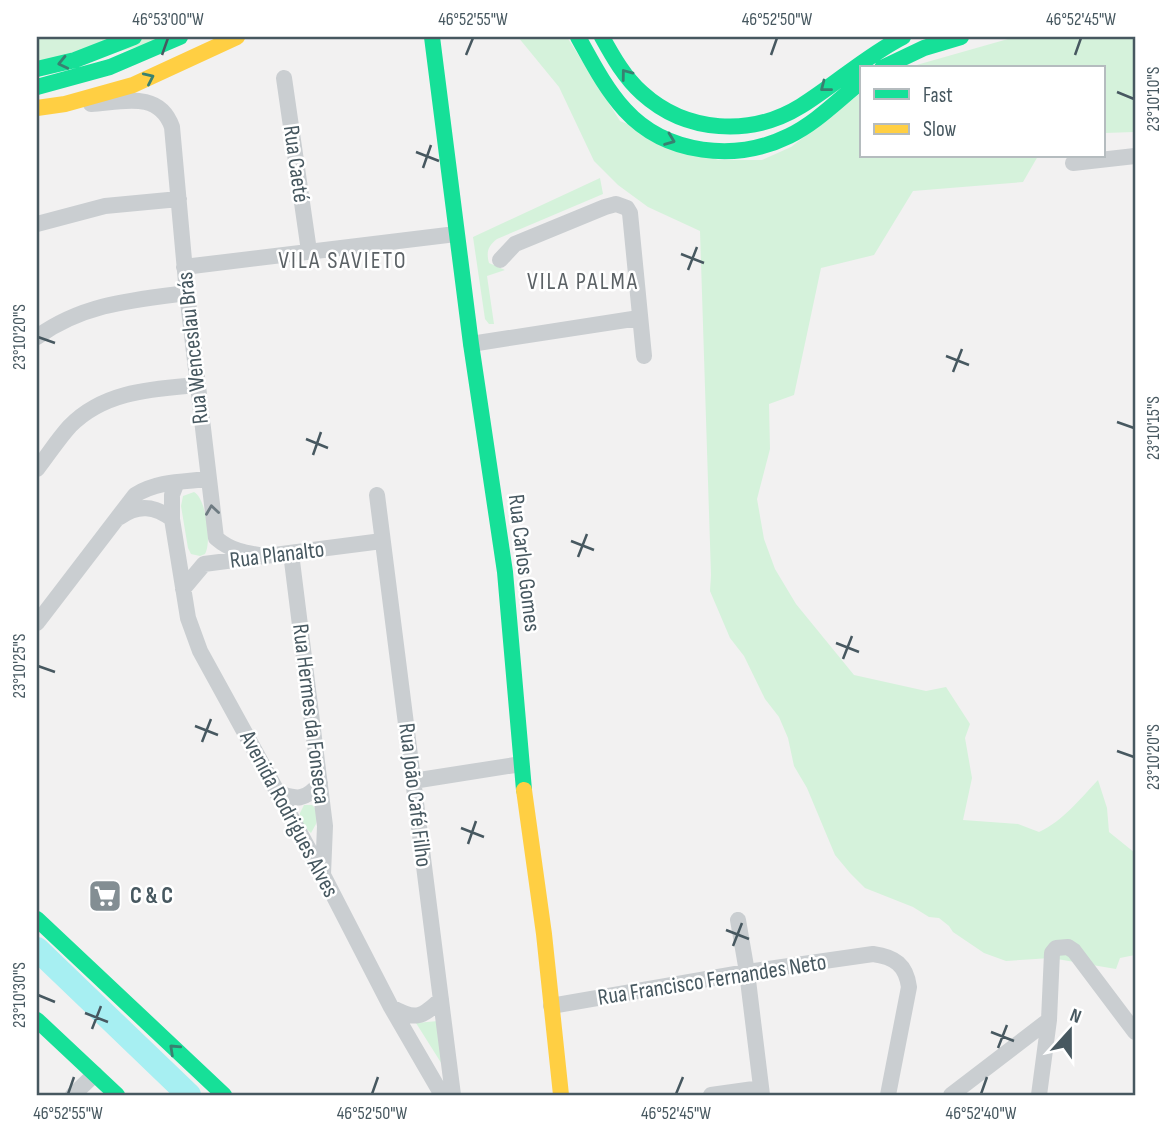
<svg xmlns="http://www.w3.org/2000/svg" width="1172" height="1132" font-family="'Sofia Sans Condensed',sans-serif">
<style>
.green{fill:#d5f2db}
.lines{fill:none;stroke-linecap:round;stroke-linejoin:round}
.river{stroke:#a7eff2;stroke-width:24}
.street{stroke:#caced1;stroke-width:16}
.fast{stroke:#16e098;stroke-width:16}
.slow{stroke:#ffcf43;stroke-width:16}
.oneway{stroke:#388171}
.oneway2{stroke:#6e7b82}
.ticks{fill:none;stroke:#475860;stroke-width:2.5}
.labels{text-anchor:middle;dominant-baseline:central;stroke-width:5;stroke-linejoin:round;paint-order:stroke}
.street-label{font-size:23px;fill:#475860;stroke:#fff}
.poi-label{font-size:23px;font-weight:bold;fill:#475860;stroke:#fff;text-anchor:start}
.neighbourhood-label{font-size:24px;letter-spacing:2px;fill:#5c6266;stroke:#fff}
.neatline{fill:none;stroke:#475860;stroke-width:2.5}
.ticks-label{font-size:18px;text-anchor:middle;fill:#475860}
</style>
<rect width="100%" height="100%" fill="#f2f1f1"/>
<!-- green -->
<path class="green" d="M37 37H177L37 72Z
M518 37H567L620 121 718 160H762L791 147 862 92V156H1038L1023 182 913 191 874 255 821 268 794 395 769 404 770 449 757 499 764 539 775 569 796 604 854 675 926 691 946 687 970 724 965 738 972 778 963 820 1018 824 1039 832C1064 820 1079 800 1098 780L1107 808 1109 832 1135 853V955L1120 958 1116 969 1051 958 1006 961 984 953 953 932 949 926 939 918 929 917 913 907 865 888 850 873 835 855 807 788 794 766 788 738 779 717 765 699 744 656 730 638 710 591 711 575 700 231 648 207 618 185 594 161 559 87Z
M1015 37H1135V132L1104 133V68H906Z
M600 178 603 194 497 239C488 246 486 252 489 263L505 270 487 276 494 324H489L485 319 473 237Z
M194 492C206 498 212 542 205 554L200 556 191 554 188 548 181 506 183 496Z
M304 805H312L319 812 316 824 311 833 299 822 300 813Z
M438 1021 445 1069 416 1023Z"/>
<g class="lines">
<!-- river -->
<path class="river" d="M37 949 189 1095"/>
<!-- street -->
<path class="street" d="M284 78 309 251
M91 104C122 102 159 90 172 127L187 293 216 538C231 551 245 553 265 556
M1073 163 1135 156
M37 224 105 206 179 199
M500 260 515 244 605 207 616 204 627 208 630 213 644 356
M184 267 456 234
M37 337C83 304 132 300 187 293
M471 344 639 318
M37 469C48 455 58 439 70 426 104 391 152 389 197 385
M177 482 172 495V519L188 618 200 651 323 875 391 1007 442 1095
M377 495 453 1095
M120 517C138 504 155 506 172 519
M291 553 325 826 323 874
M183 589 204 564 382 541
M37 623 135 495C158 481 182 482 208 479
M413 781 521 764
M276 792C297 800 305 801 320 783
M738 920 747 972 762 1095
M551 1006 747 972 873 954C895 957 906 965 909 987L888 1095
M391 1007C415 1020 421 1019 441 999
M73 1095 95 1074
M711 1095 761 1088
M951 1095 1049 1020
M1039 1095 1049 1020 1052 953 1056 948 1068 947 1074 951 1135 1032"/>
<!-- fast -->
<path class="fast" d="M432 37 471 344 505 572 524 790
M578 37C592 62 605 88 625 110 666 155 736 162 789 136 816 123 838 100 862 81
M602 37C613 57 625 78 642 93 686 133 751 137 801 106 836 84 866 56 903 37
M882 68 924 48 961 37
M37 69 75 60 134 37
M37 87 110 67 180 37
M37 919 224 1095
M37 1020 117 1095"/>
<!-- slow -->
<path class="slow" d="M37 108 65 104 133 85 237 37
M524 790 544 934 561 1095"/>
</g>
<!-- one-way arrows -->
<defs><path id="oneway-chevron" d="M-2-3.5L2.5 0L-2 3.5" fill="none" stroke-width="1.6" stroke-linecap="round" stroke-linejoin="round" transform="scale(1.75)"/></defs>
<g class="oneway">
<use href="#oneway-chevron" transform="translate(63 63) rotate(167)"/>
<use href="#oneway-chevron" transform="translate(626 74) rotate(-127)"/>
<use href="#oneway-chevron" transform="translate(149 78) rotate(-25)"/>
<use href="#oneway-chevron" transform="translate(825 87) rotate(142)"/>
<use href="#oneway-chevron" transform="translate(670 140) rotate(21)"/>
<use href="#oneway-chevron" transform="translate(174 1049) rotate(-137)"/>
</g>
<use class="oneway2" href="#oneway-chevron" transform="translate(212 510) rotate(-98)"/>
<!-- ticks -->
<path class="ticks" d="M162 55 168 38M466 55 473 38M771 55 777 38M1075 55 1081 38M1117 92 1134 99M416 152 439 161M423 168 431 145M681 254 704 263M688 270 697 247M38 337 55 343M946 356 969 365M953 372 962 349M1117 422 1134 428M306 439 328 448M313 455 321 432M571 541 594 550M578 557 587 534M836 643 859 652M843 659 852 636M38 666 55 672M195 726 218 735M202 742 211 719M1117 751 1134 757M461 828 484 837M468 844 476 821M726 930 749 939M733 946 742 923M38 995 55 1002M85 1013 108 1022M92 1029 101 1006M991 1032 1014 1041M998 1048 1007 1025M68 1094 74 1077M372 1094 378 1077M676 1094 683 1077M981 1094 987 1077"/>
<!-- icons -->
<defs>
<symbol id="supermarket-square" viewBox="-11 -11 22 22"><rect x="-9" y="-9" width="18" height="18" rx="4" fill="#838e93" stroke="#fff"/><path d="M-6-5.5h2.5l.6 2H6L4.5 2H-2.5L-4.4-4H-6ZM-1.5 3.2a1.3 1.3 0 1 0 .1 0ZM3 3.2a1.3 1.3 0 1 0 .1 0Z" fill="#fff"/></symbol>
</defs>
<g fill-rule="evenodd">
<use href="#supermarket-square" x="86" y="877" width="38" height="38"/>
</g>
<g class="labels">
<!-- street labels -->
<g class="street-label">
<text transform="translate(296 164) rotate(82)">Rua Caeté</text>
<text transform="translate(193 348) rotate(-96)">Rua Wenceslau Brás</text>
<text transform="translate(277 555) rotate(-7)">Rua Planalto</text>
<text transform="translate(524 563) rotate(83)">Rua Carlos Gomes</text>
<text transform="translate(311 714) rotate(83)">Rua Hermes da Fonseca</text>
<text transform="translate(415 795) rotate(83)">Rua João Café Filho</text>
<text transform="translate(289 814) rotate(62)">Avenida Rodrigues Alves</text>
<text transform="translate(712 980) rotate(-9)">Rua Francisco Fernandes Neto</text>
</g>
<!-- poi labels -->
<g class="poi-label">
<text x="130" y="896">C &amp; C</text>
</g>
<!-- neighbourhood labels -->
<g class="neighbourhood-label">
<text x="343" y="260">VILA SAVIETO</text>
<text x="583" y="281">VILA PALMA</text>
</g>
</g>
<!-- border -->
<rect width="1172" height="1132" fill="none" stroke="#ffffff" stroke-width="77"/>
<!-- legend -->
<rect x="860" y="66" width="245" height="91" fill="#ffffff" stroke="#b5bcbf" stroke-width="2"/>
<rect x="874" y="89" width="35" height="10" fill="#16e098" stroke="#b5bcbf" stroke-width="2"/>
<text x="923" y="102" font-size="21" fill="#475860">Fast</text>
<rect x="874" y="124" width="35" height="10" fill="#ffcf43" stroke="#b5bcbf" stroke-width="2"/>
<text x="923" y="136" font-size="21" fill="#475860">Slow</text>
<!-- north arrow -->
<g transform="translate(1070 1031) rotate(21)" stroke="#ffffff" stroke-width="5" paint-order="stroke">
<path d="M0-5L12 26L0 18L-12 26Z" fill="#475860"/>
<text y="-10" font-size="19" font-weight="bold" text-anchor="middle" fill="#475860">N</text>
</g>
<rect x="38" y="38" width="1096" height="1056" class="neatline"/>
<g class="ticks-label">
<text x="168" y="25">46°53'00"W</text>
<text x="473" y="25">46°52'55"W</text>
<text x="777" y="25">46°52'50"W</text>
<text x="1081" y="25">46°52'45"W</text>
<text transform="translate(1153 99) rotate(-90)" y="6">23°10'10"S</text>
<text transform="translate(19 337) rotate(-90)" y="6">23°10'20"S</text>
<text transform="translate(1153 428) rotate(-90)" y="6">23°10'15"S</text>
<text transform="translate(19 666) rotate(-90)" y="6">23°10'25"S</text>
<text transform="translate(1153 757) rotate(-90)" y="6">23°10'20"S</text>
<text transform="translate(19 995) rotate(-90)" y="6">23°10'30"S</text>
<text x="68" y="1119">46°52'55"W</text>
<text x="372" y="1119">46°52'50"W</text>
<text x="676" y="1119">46°52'45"W</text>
<text x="981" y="1119">46°52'40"W</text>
</g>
</svg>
